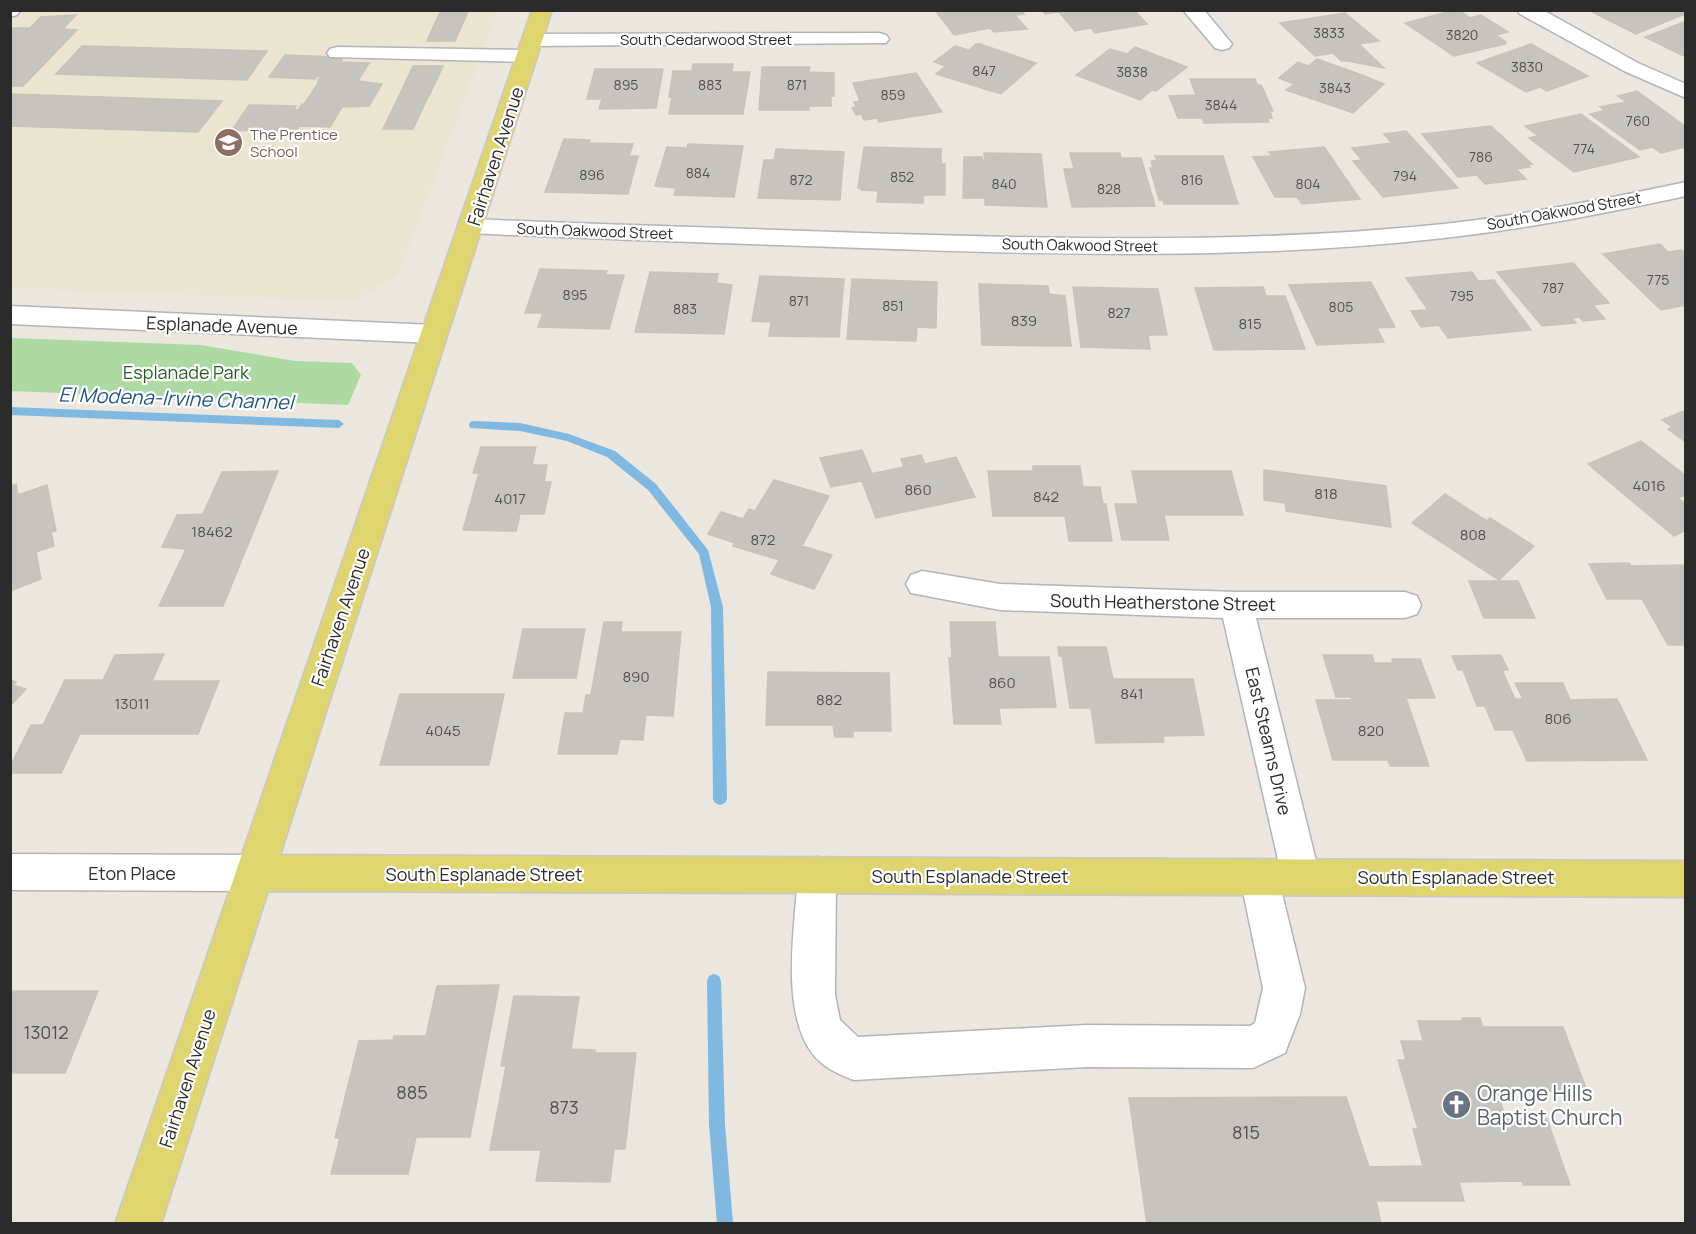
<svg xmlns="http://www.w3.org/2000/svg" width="1696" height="1234" font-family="Manrope,sans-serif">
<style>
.education{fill:#eae5d0}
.green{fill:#addaa2}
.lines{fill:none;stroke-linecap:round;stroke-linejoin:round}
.stream{fill:#7fb8e0;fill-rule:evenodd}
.building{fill:#c6c4be;stroke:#c6c3b8;stroke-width:1.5}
.minor-casing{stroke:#b2b3bd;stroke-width:3}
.major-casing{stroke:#c8c8c8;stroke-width:3}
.minor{fill:#fff;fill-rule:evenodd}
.major{fill:#dfd56f;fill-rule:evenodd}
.labels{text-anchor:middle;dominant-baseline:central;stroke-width:4.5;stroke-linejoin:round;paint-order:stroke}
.far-number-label{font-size:14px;fill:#525150}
.far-street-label{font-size:15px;fill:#2b2b2b;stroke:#fff}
.far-education-label{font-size:15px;fill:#785e54;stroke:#fff;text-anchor:start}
.number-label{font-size:15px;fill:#525150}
.street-label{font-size:18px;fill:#2b2b2b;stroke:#fff}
.park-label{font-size:18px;fill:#275f23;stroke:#fff}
.near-number-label{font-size:18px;fill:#525150}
.water-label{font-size:20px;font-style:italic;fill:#1e568b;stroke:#fff}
.near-worship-label{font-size:21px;fill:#5b616d;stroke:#fff;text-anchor:start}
</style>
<rect width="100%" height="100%" fill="#ebe7de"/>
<!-- education -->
<path class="education" d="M11 11H498L398 276 353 301 11 288Z"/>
<!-- green -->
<path class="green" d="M11 338 201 345 295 361 352 363 361 375 348 405 11 391Z"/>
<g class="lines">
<!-- stream -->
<path class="stream" d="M10 407 339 420 344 424 339 428 10 415Z
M474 421 520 423 569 434 615 451 656 484 708 550 723 607 727 799 725 803 720 805 715 803 713 799 711 607 699 554 648 490 607 457 567 441 520 431 470 428 469 425 470 422Z
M714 974 719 976 721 981 725 1124 733 1224H717L709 1124 707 981 709 976Z"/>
</g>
<!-- building -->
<path class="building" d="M441 10H468L467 14H439Z
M935 10H1021L1024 14 1015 15 1027 29 994 32 990 28 954 35Z
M1042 10H1134L1147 24 1095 33 1091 28 1075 31 1059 12 1045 14Z
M1455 10H1459L1470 18 1481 15 1508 32 1496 35 1506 42 1503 43 1505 44 1454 56 1405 23Z
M1596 10H1677L1685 14 1636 34 1592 12Z
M1345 13 1379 41 1359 44 1384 68 1348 61H1341L1333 53 1315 56 1280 23Z
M439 14H467L455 41H427Z
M76 15 63 29 77 30 23 86H10V31L13 28H30L41 17Z
M1686 21V57L1645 37Z
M976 44H980L1036 63 1001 94 936 74 946 66 934 62 955 46 969 50Z
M1531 44 1588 76 1547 91 1540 87 1526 92 1477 63Z
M82 46 267 51 247 80 56 74Z
M1135 47 1187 67 1156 91 1152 90 1140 100 1076 75 1110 49 1127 54Z
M285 55 335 57 334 59H342L341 62 369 63 358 81 382 84 369 106 342 107 330 127 299 126 297 129H287L286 132 232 130 249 105 296 106 294 110H298L302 104H306L305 103 318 83 321 81H318L321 76H317L315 79 269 77Z
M1317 59 1362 75 1384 84 1353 113 1286 90 1294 84 1279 78 1298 62 1308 66Z
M693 64H733L732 72H750L743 114H669L672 97H669L673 71H692Z
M413 66H443L429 96H399Z
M762 67H810L809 72 834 73V96H831V106H809V110H759Z
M595 69H663L656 108 599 109 602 99H587Z
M916 73 942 112 879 122 877 118 864 120 861 114 856 115 852 108 856 107 854 102 860 101 853 83Z
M1190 79H1255L1257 85H1261L1273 111H1270L1272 118H1267L1269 122 1204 123 1202 118H1178L1169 96 1196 95Z
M1637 91 1686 127V147L1661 153 1652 147 1640 150 1590 114 1603 111 1608 113 1600 107 1626 102 1618 96Z
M10 94 222 101 198 132 10 126Z
M399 96 428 97 413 129H383Z
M1581 114 1639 157 1574 172 1529 138 1538 136 1525 126Z
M1491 126 1532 164H1528L1530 167 1516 169 1526 179 1485 184 1477 175 1458 177 1422 134Z
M1406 131 1458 188 1383 197 1353 161 1362 160 1352 148 1392 143 1384 134Z
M564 139 590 140 589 143 633 144 629 156H638L628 194 545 192Z
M688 144 743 146 734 197 674 195 676 188 655 186 667 147 685 148 686 151Z
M864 147 941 149V164H945V195H923V203L877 202 878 191 861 190V188H858Z
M1324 147 1360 199 1302 204 1297 197H1275L1253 157 1272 156 1269 152Z
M776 149 844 152 840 200 758 198 764 160H774Z
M984 153 1041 154 1047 207 985 205V198H963L964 157H982V160H985Z
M1070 153H1120L1121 158H1141L1155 206 1072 207 1064 169H1074Z
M1155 156H1223L1238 204H1164L1163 200H1159L1150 168H1153L1151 161H1157Z
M1660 244 1668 252 1681 250 1686 253V305L1661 310 1603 254Z
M1573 263 1609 303 1593 305 1605 319 1583 321 1579 317 1572 318 1576 323 1542 326 1497 272Z
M540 269 607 271 605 275H624L609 329 538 327 543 313H525Z
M650 272 718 274 716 283 732 285 724 334 635 332Z
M1472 272 1478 281 1494 280 1531 330 1448 338 1439 325 1421 327 1411 311 1428 310 1406 278Z
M760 276 844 279 839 337 769 336 771 322 752 321Z
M852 279 937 282 936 328 917 327 916 341 847 339Z
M1371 282 1395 327 1377 328 1384 342 1317 345 1289 285Z
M979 284 1048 286 1049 294 1065 296 1071 346 982 345Z
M1073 287 1158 289 1167 335H1148L1150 349 1081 347Z
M1263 287 1266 296H1285L1305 349 1214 350 1195 288Z
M1686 410V442L1668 429 1672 427 1662 420Z
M1641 441 1686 476V495L1678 498 1686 504V530L1674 536 1588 464Z
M481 447H536L532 465H547L544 482H551L544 514H520L516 531 463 530 479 473H473Z
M862 450 872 474 860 476 862 481 831 487 820 458Z
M921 455 925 464 956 457 975 497 876 518 860 476 904 467 901 459Z
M1033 466H1080L1083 487H1100L1103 504H1106L1112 541H1069L1065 516H993L988 471H1033Z
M1264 470 1386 486 1391 527 1286 511 1285 503 1264 500Z
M278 471 223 606H159L186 549 162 547 177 515 203 514 222 472Z
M1132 471H1231L1243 515H1164L1169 540H1122L1115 504H1138Z
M10 475 12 486 16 484 18 495 47 485 56 531 51 532 54 546 36 552 41 579 10 591Z
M774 480 829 496 802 546 832 555 814 589 771 574 779 560 733 546 735 543 708 534 721 512 743 519 749 509 755 511Z
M1445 494 1487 521 1490 518 1534 546 1499 580 1412 523Z
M1629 563 1631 566 1686 565V645H1668L1642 599H1607L1589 564Z
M1469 581H1518L1535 618H1484Z
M604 622H622L621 632H681L673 716 646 715 643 740 620 739 617 754H558L565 713H583L586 695H591Z
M950 622H995L998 657H1049L1056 707 999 708 1001 724H954L949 658H952Z
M523 629H585L576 678H513Z
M1058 647H1106L1113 679H1193L1204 735 1163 736 1164 742 1096 743 1091 708H1070L1062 656H1059Z
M164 654 152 681H219L198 734H80L61 773H10V767L31 725H43L65 680H103L115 655Z
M1323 655H1372L1374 663H1393L1392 659H1420L1435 698H1406L1429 766H1390L1388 760H1333L1316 700H1352L1351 697H1336Z
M1501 655 1508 670H1502L1515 699H1523L1515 683H1563L1570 700 1617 699 1647 760 1527 761 1513 730H1495L1485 706H1477L1463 670H1458L1452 656Z
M768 672 889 673 891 731H853V737H835L833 725H766Z
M10 680 16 682 13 685 26 689 10 706Z
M400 694H504L489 765H380Z
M499 985 470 1137H416L408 1174H331L340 1138H335L359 1041 393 1040 394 1036H426L437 986Z
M10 991H98L65 1073H10Z
M514 996 579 997 571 1049 595 1050V1053H636L625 1149H614L610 1182 536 1181 541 1150H490L506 1066H501Z
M1462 1018H1480L1483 1027H1563L1587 1091H1497L1506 1119H1547L1570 1185H1523L1522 1181 1459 1182 1464 1201H1378L1369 1167 1423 1166 1413 1129H1418L1398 1060H1406L1401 1041H1423L1418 1021H1463Z
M1346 1097 1369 1167 1381 1224H1147L1129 1098Z"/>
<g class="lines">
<defs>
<path id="minor" d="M10 10H21L17 15 10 17Z
M1183 10H1204L1232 44 1229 48 1222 50 1215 48Z
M1517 10H1543L1638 63 1686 84V98L1624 71 1520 14Z
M879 33 886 35 889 39 886 43 533 46 526 44 523 40 526 36 533 34Z
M337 47 527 50 534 52 537 56 534 60 527 62 330 57 327 53 330 49Z
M1686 182V196C1606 213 1526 229 1444 238 1252 260 1057 255 863 248 733 243 602 240 472 233L463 231 460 226 463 221 472 219C602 225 733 228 863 233 1057 239 1251 244 1444 224 1525 215 1606 199 1686 182Z
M10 306 434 325 443 328 447 334 443 340 434 343 10 324Z
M922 571 1000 584 1236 592H1405L1417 596 1421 605 1417 614 1405 618H1256L1320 877 1315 890 1301 895 1287 890 1282 877 1223 618 1000 610 911 593 906 584 911 575Z
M10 854 254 855 268 860 273 873 268 886 254 891 10 890Z
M817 857 831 862 836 875 835 995 840 1020 858 1037 1087 1025 1250 1026 1255 1023 1263 988 1240 877 1245 864 1259 859 1273 864 1278 877 1305 988 1300 1014 1285 1053 1253 1068 1087 1067 854 1080C838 1074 822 1067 812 1053 780 1010 795 925 798 875L803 862Z"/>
<path id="major" d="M532 10H552L280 855 1686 861V897L268 891 161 1224H115Z"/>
</defs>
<!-- minor casing -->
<use href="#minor" class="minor-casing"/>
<!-- major casing -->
<use href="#major" class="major-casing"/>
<!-- minor -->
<use href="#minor" class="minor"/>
<!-- major -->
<use href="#major" class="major"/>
</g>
<!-- icons -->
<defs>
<symbol id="school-disc" viewBox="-11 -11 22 22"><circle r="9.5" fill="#8d6e63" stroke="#fff"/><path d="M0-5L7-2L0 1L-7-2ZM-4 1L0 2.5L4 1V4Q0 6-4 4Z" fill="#fff"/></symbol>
<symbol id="church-disc" viewBox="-11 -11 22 22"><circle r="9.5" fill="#6b7280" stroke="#fff"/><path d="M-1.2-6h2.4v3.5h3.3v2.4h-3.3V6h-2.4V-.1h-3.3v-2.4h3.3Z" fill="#fff"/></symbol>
</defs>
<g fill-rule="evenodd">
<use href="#school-disc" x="212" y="126" width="33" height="33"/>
<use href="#church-disc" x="1440" y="1088" width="33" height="33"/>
</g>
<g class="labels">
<!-- far-number labels -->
<g class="far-number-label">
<text x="1329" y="32">3833</text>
<text x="1462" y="34">3820</text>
<text x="1527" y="66">3830</text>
<text x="984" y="70">847</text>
<text x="1132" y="71">3838</text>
<text x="626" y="84">895</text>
<text x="710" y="84">883</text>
<text x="797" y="84">871</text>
<text x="1335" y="87">3843</text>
<text x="893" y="94">859</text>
<text x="1221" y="104">3844</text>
<text x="1638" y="120">760</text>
<text x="1584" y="148">774</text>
<text x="1481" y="156">786</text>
<text x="698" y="172">884</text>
<text x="592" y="174">896</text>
<text x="1405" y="175">794</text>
<text x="902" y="176">852</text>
<text x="801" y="179">872</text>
<text x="1192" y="179">816</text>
<text x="1004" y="183">840</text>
<text x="1308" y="183">804</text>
<text x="1109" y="188">828</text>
<text x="1658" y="279">775</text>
<text x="1553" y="287">787</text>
<text x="575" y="294">895</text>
<text x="1462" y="295">795</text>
<text x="799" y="300">871</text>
<text x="893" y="305">851</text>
<text x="1341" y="306">805</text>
<text x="685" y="308">883</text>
<text x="1119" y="312">827</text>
</g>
<!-- far-street labels -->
<g class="far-street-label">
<text x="706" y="39">South Cedarwood Street</text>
<text transform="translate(1564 211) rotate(-10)">South Oakwood Street</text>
<text transform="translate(595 231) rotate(2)">South Oakwood Street</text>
<text transform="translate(1080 245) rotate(1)">South Oakwood Street</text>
</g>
<!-- far-education labels -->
<g class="far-education-label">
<text x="250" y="134">The Prentice<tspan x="250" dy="17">School</tspan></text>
</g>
<!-- number labels -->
<g class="number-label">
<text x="1024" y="320">839</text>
<text x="1250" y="323">815</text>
<text x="1649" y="485">4016</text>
<text x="918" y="489">860</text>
<text x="1326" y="493">818</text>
<text x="1046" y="496">842</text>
<text x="510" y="498">4017</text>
<text x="212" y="531">18462</text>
<text x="1473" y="534">808</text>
<text x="763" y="539">872</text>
<text x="636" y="676">890</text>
<text x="1002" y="682">860</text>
<text x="1132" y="693">841</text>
<text x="829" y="699">882</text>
<text x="132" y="703">13011</text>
<text x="1558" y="718">806</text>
<text x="443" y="730">4045</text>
<text x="1371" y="730">820</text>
</g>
<!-- street labels -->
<g class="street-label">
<text transform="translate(495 156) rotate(-72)">Fairhaven Avenue</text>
<text transform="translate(222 325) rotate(2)">Esplanade Avenue</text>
<text transform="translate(1163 602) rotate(1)">South Heatherstone Street</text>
<text transform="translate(340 617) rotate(-71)">Fairhaven Avenue</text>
<text transform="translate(1269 741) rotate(77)">East Stearns Drive</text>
<text x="132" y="873">Eton Place</text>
<text x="484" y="874">South Esplanade Street</text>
<text x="970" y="876">South Esplanade Street</text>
<text x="1456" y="877">South Esplanade Street</text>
<text transform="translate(187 1078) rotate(-72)">Fairhaven Avenue</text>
</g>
<!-- park labels -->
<g class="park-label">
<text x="186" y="372">Esplanade Park</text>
</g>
<!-- near-number labels -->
<g class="near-number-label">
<text x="46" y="1032">13012</text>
<text x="412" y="1092">885</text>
<text x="564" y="1107">873</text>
<text x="1246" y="1132">815</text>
</g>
<!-- water labels -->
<g class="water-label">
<text transform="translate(176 398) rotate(2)">El Modena-Irvine Channel</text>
</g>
<!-- near-worship labels -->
<g class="near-worship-label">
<text x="1477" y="1093">Orange Hills<tspan x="1477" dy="24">Baptist Church</tspan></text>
</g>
</g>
<!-- border -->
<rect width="1696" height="1234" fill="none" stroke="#2b2b2b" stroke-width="24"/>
</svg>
